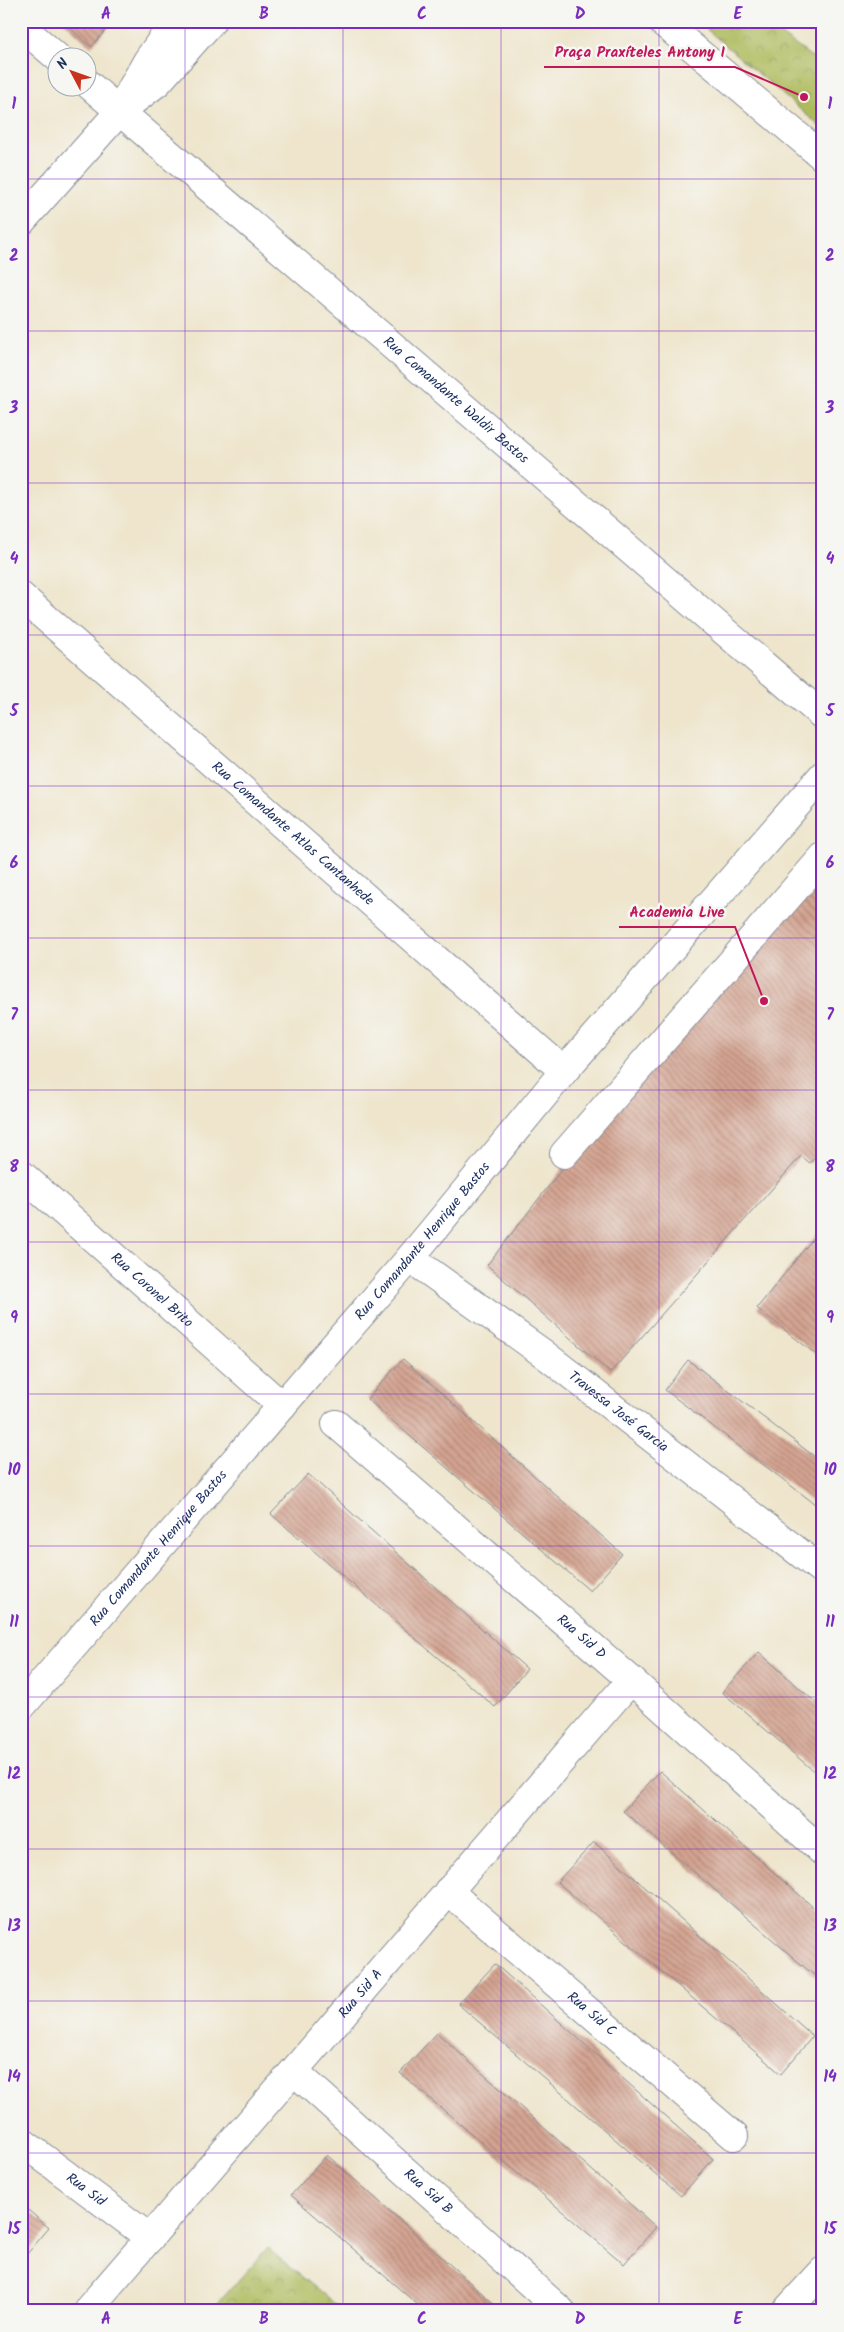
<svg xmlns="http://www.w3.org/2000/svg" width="844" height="2332" font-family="Kalam,sans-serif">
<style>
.park{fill:url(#park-crowns);stroke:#64755e}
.building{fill:url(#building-back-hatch)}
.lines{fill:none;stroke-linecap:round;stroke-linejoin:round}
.minor-casing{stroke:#848a95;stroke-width:30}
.minor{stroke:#fff;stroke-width:28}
.grid{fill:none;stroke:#7b2cbf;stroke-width:1;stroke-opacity:0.55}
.labels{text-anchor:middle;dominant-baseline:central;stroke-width:5;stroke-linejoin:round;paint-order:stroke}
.street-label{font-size:14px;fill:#1b2f5e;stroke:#f6f6f2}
.leader{fill:none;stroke:#c2185b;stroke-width:2}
.callout-dot{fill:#c2185b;stroke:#f6f6f2;stroke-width:2}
.callout-label{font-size:15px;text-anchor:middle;font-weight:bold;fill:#c2185b;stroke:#f6f6f2;stroke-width:5;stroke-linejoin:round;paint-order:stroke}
.neatline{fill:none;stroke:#7b2cbf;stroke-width:2}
.grid-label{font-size:16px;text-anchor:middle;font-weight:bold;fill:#7b2cbf}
</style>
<defs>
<pattern id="park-crowns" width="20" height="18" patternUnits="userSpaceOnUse" patternTransform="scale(1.25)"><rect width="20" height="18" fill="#aebb5d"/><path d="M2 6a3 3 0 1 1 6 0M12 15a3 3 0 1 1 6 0" fill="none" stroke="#8d9850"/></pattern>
<pattern id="building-back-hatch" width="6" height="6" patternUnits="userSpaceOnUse" patternTransform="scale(1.25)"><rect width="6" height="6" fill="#d4a390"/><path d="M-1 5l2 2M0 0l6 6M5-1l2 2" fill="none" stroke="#ab8579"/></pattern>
</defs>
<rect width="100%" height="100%" fill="#f6f6f2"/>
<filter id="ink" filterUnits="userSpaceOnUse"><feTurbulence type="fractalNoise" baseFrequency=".02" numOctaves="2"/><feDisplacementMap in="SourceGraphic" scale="10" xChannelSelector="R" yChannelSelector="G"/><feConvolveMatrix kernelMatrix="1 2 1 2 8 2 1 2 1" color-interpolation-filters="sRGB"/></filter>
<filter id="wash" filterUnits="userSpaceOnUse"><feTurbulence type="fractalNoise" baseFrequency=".0096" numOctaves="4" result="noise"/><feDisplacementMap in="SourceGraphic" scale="20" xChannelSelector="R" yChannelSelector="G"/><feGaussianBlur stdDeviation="1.12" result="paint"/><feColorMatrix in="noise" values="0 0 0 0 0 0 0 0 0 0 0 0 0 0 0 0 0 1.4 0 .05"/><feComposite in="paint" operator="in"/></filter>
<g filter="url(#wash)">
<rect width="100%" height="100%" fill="#eee5cc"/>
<!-- park -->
<path class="park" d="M697 21H762L823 65V129Z
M267 2248 344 2311H211Z"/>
<g id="blocks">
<!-- building -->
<path class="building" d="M63 21H114L91 47Z
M823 864V1148L810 1163 801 1156 610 1373 487 1265 587 1137Z
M823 1226V1360L757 1308Z
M403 1359 622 1554 590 1591 367 1399Z
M688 1360 823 1463V1510L665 1390Z
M308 1474 527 1669 495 1707 271 1514Z
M759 1652 823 1709V1779L722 1692Z
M660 1771 823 1916V1983L623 1811Z
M594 1842 813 2036 781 2074 557 1882Z
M495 1964 713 2159 681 2196 458 2004Z
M437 2033 656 2227 624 2264 400 2073Z
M327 2155 502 2311H425L291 2195Z
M21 2204 49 2228 21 2261Z"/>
</g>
</g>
<g filter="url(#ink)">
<use href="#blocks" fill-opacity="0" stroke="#848a95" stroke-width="1"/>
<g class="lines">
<defs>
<g id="minor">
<path d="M661 21 823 157"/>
<path d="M21 26 58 58"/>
<path id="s1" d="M88 84 823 716"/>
<path d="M124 102 147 61 175 21"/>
<path d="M21 222 119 112 158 82 212 21"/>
<path id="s2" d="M21 596 564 1071"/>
<path d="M564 1154 823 857"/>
<path id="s3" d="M21 1174 282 1406"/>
<path id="s4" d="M410 1258 544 1354 823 1571"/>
<path id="s5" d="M336 1424 631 1680 823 1852"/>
<path id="s6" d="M21 1707 410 1258 564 1071 823 775"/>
<path id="s7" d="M448 1891 734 2136"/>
<path id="s8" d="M295 2072 561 2311"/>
<path id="s9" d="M21 2141 150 2238"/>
<path id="s10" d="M90 2307C271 2099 450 1889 631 1680"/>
<path d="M786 2311 823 2271"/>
</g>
</defs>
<!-- minor casing -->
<use href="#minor" class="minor-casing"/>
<!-- minor -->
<use href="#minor" class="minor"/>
</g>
</g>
<!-- grid -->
<path class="grid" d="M185 21V2311M343 21V2311M501 21V2311M659 21V2311M21 179H823M21 331H823M21 483H823M21 635H823M21 786H823M21 938H823M21 1090H823M21 1242H823M21 1394H823M21 1546H823M21 1697H823M21 1849H823M21 2001H823M21 2153H823"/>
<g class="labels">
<!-- street labels -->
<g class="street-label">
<text stroke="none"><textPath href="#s1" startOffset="485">Rua Comandante Waldir Bastos</textPath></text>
<text stroke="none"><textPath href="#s2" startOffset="361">Rua Comandante Atlas Cantanhede</textPath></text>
<text stroke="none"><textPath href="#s6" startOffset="615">Rua Comandante Henrique Bastos</textPath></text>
<text stroke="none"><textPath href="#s3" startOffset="175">Rua Coronel Brito</textPath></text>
<text stroke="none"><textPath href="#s4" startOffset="259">Travessa José Garcia</textPath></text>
<text stroke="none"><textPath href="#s6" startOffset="210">Rua Comandante Henrique Bastos</textPath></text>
<text stroke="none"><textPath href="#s5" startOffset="325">Rua Sid D</textPath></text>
<text stroke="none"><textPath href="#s10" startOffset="414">Rua Sid A</textPath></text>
<text stroke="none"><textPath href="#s7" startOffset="189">Rua Sid C</textPath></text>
<text stroke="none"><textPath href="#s9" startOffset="81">Rua Sid</textPath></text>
<text stroke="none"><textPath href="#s8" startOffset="179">Rua Sid B</textPath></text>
</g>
</g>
<!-- callouts -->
<path class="leader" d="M804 97L735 67H544M764 1001L735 927H619"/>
<g class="callout-dot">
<circle cx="804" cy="97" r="5"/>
<circle cx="764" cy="1001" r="5"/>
</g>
<g class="callout-label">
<text x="640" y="57">Praça Praxíteles Antony I</text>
<text x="677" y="917">Academia Live</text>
</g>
<!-- margin -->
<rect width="844" height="2332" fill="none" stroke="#f6f6f2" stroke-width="55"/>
<!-- north arrow -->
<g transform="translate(72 72) rotate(311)"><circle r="24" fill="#f6f6f2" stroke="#9ea6b7"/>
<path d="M0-4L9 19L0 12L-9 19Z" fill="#c8321e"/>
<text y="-8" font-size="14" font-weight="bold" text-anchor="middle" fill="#1b2f5e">N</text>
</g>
<rect x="28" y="28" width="788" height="2276" class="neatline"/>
<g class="grid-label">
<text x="106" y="19">A</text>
<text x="264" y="19">B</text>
<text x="422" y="19">C</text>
<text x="580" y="19">D</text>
<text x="738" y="19">E</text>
<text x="14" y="109">1</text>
<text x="830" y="109">1</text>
<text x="14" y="261">2</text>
<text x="830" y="261">2</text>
<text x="14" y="413">3</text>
<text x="830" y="413">3</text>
<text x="14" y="564">4</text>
<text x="830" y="564">4</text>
<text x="14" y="716">5</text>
<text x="830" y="716">5</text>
<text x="14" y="868">6</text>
<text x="830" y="868">6</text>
<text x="14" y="1020">7</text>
<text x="830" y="1020">7</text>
<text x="14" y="1172">8</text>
<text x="830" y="1172">8</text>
<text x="14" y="1323">9</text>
<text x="830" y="1323">9</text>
<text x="14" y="1475">10</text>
<text x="830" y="1475">10</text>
<text x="14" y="1627">11</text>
<text x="830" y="1627">11</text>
<text x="14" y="1779">12</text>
<text x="830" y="1779">12</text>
<text x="14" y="1931">13</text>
<text x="830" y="1931">13</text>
<text x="14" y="2082">14</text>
<text x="830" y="2082">14</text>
<text x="14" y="2234">15</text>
<text x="830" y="2234">15</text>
<text x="106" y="2324">A</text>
<text x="264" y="2324">B</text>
<text x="422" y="2324">C</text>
<text x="580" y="2324">D</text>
<text x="738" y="2324">E</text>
</g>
</svg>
